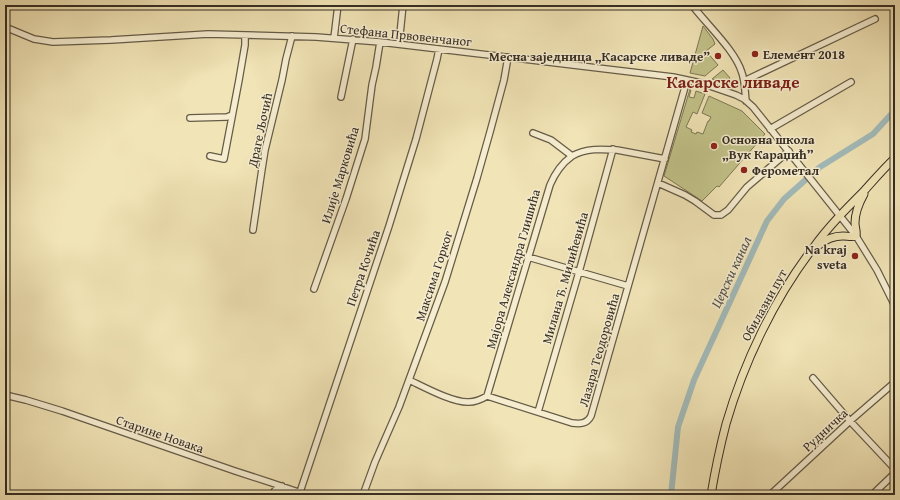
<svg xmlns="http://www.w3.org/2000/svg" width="900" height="500" font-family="'Gentium Book Plus',serif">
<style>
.green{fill:#c2c289;stroke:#7c7856}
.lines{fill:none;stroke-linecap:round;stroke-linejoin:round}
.canal{stroke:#a2bbba;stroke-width:6}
.minor-casing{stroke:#655c48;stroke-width:8}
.major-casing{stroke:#362e24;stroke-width:9}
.minor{stroke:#f6edd0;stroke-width:5.5}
.major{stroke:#f1e4b6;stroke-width:7}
.poi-dot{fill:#8f2418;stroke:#f6edd0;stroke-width:1.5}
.labels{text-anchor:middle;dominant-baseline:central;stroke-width:3;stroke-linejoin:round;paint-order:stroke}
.street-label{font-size:13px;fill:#362e24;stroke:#f6edd0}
.poi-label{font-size:13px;font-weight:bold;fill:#362e24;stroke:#f6edd0;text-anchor:start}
.water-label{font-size:14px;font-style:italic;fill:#51514a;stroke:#f6edd0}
.district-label{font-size:17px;font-weight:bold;fill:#7a1f14;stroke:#f6edd0}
</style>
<rect width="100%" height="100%" fill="#f1e4b6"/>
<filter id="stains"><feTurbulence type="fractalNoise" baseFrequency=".005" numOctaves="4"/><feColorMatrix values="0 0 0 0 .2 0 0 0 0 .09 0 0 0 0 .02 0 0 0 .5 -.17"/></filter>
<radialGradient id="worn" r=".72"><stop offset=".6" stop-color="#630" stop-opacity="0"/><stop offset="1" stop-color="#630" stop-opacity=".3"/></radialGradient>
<!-- green -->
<path class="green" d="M703 26 713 39 715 44 706 51 718 65 705 76 690 73Z
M723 70 730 78 726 84 712 79Z
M690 89 691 90 689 97 694 98 696 91 705 94 697 114 693 112 686 127 692 130 691 132 696 134 697 132 703 134 708 121H709L711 117 702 113 709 96 742 111 765 134 719 187 717 186 702 201 664 176Z"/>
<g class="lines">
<!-- canal -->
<path class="canal" d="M671 495 678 427 694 380 767 221 784 199 820 167 873 134 895 110"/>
<defs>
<path id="minor" d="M692 5C707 25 735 50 742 73 745 82 745 92 746 101
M5 27 34 39 53 42 111 40 176 36 208 34 316 37 380 42 673 77 701 83 736 95 744 99 753 107 856 236 877 270 895 306
M334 38 338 5
M399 44 403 5
M744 81 875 19
M341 97 353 39
M190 118 227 117 232 115
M770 129 851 82
M533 133 551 140 572 156C586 148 602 149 617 150L665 159
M210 156 224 159 239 80 245 45V35
M658 183 685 195 695 201 714 215H721L728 210 747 187 789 151
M253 230 262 169 265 150 282 80 286 59 292 36
M528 257 628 286
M314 289 346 199 365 139 372 85 376 67 380 42
M813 378 850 421 895 469
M409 380C424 387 453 403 469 402 475 402 482 399 487 396
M5 395 26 400 62 411 235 471 272 483 307 495
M487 396 572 423C580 424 587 424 591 416L687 80
M487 396 550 185C555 173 561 164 572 156
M538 412 579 272 613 149
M300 492 389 226 416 139 437 59 439 49
M272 495C274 490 277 488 282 486
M363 495 375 462 399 407 445 282 477 178 490 132 504 80 508 57
M770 495 850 421 895 382
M872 495 895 473"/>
<path id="major" d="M819 245C826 239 834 236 843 236 847 236 852 237 856 236 857 231 855 228 855 223 855 212 859 203 864 194
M711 495C715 471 720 447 726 424 744 362 774 299 813 248 828 227 846 209 864 191 874 180 884 168 895 158"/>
</defs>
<!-- minor casing -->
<use href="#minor" class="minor-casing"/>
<!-- major casing -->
<use href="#major" class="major-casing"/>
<!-- minor -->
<use href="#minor" class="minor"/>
<!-- major -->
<use href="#major" class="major"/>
</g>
<!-- markers -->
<g class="poi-dot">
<circle cx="755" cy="54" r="4"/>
<circle cx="718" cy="56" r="4"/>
<circle cx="714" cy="146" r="4"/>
<circle cx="744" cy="170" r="4"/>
<circle cx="855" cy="256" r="4"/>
</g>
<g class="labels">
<!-- street labels -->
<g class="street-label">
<text transform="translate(406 35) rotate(6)">Стефана Првовенчаног</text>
<text transform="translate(260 130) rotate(-78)">Драге Љочић</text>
<text transform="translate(340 175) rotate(-73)">Илије Марковића</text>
<text transform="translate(363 268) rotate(-71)">Петра Кочића</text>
<text transform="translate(513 269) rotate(-74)">Мајора Александра Глишића</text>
<text transform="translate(434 276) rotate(-72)">Максима Горког</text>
<text transform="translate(565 278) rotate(-74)">Милана Ђ. Милићевића</text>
<text transform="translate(764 305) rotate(-61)">Обилазни пут</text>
<text transform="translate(599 350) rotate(-74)">Лазара Теодоровића</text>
<text transform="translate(825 430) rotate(-43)">Рудничка</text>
<text transform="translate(160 434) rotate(19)">Старине Новака</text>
</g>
<!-- poi labels -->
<g class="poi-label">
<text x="763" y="54">Елемент 2018</text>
<text x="710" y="56" text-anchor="end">Месна заједница „Касарске ливаде”</text>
<text x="722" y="139">Основна школа<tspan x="722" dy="15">„Вук Караџић”</tspan></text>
<text x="752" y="170">Ферометал</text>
<text x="847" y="249" text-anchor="end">Na kraj<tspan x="847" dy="15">sveta</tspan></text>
</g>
<!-- water labels -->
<g class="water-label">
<text transform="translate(731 272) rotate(-65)">Церски канал</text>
</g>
<!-- district labels -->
<g class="district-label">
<text x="733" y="81">Касарске ливаде</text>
</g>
</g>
<!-- margin -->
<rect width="900" height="500" fill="none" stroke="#f1e4b6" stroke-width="20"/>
<rect x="6" y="6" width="888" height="488" fill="none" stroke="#362e24" stroke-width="2"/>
<rect x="10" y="10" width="880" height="480" fill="none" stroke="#362e24"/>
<rect width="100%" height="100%" filter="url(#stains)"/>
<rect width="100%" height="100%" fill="url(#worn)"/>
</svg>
